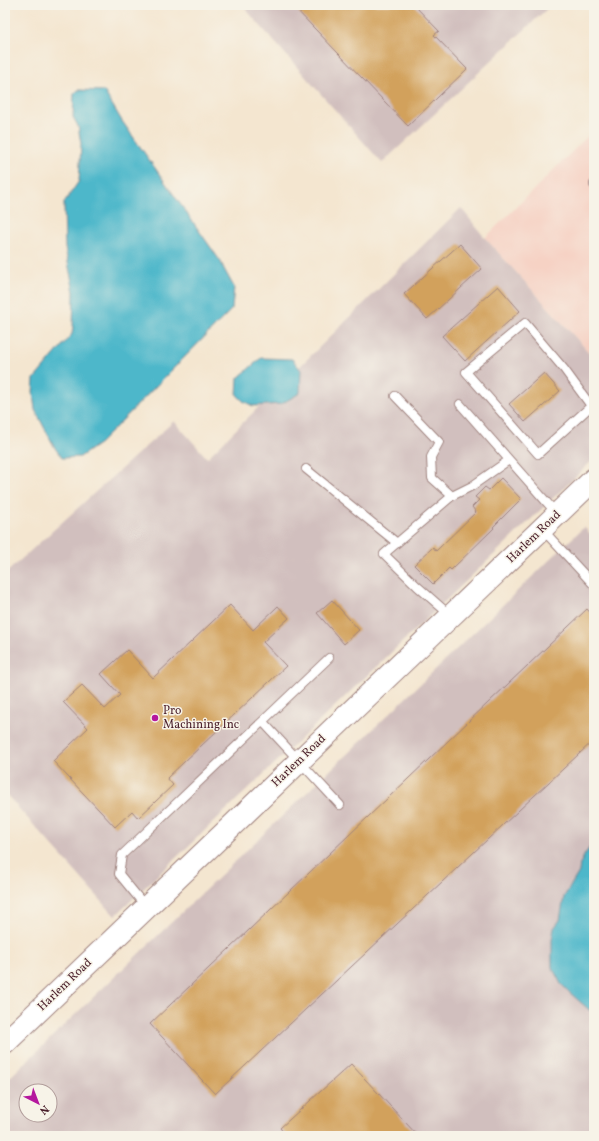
<svg xmlns="http://www.w3.org/2000/svg" width="599" height="1141" font-family="Vollkorn,serif">
<style>
.built{fill:#f6d2c4}
.industrial{fill:#d1bfbe;fill-rule:evenodd}
.water{fill:#4db7ca;stroke:#4c6b7a}
.building{fill:#d2a15b}
.lines{fill:none;stroke-linecap:round;stroke-linejoin:round}
.service-casing{stroke:#9f827e;stroke-width:10}
.secondary-casing{stroke:#9f827e;stroke-width:24}
.service{stroke:#fff;stroke-width:8}
.secondary{stroke:#fff;stroke-width:22}
.poi-dot{fill:#b5179e;stroke:#f7f3e8;stroke-width:1.5}
.labels{text-anchor:middle;dominant-baseline:central;stroke-width:3;stroke-linejoin:round;paint-order:stroke}
.street-label{font-size:12px;fill:#4a1f2b;stroke:#f7f3e8}
.poi-label{font-size:12px;fill:#4a1f2b;stroke:#f7f3e8;text-anchor:start}
</style>
<rect width="100%" height="100%" fill="#f7f3e8"/>
<filter id="ink" filterUnits="userSpaceOnUse"><feTurbulence type="fractalNoise" baseFrequency=".025" numOctaves="2"/><feDisplacementMap in="SourceGraphic" scale="8" xChannelSelector="R" yChannelSelector="G"/><feConvolveMatrix kernelMatrix="1 2 1 2 8 2 1 2 1" color-interpolation-filters="sRGB"/></filter>
<filter id="wash" filterUnits="userSpaceOnUse"><feTurbulence type="fractalNoise" baseFrequency=".012" numOctaves="4" result="noise"/><feDisplacementMap in="SourceGraphic" scale="16" xChannelSelector="R" yChannelSelector="G"/><feGaussianBlur stdDeviation="0.9" result="paint"/><feColorMatrix in="noise" values="0 0 0 0 0 0 0 0 0 0 0 0 0 0 0 0 0 1.4 0 .05"/><feComposite in="paint" operator="in"/></filter>
<g filter="url(#wash)">
<rect width="100%" height="100%" fill="#f4e6d0"/>
<!-- built -->
<path class="built" d="M594 130V358L485 238Z"/>
<!-- industrial -->
<path class="industrial" d="M242 5H551L382 163Z
M461 208 485 238 594 358V459L115 916 5 793V574L174 421 207 458Z
M584 527 594 538V1136H5V1082ZM26 1091H50V1115H26Z"/>
<!-- water -->
<path class="water" d="M78 90 104 91 122 121 221 262 224 269 234 287 232 309 100 443 80 457 62 458 55 448 35 410 33 393 34 379 72 334 73 327 74 292 65 248 64 203 79 181 81 144 78 126 73 117 74 94Z
M261 358 292 359 301 370 300 393 281 404 253 406 243 401 237 395 238 378Z
M594 842V1014L569 992 561 984 552 967V940L554 928 560 920 564 897 579 872 580 864 585 854Z"/>
<g id="blocks">
<!-- building -->
<path class="building" d="M292 5H414L439 31 434 35 467 69 408 126Z
M460 244 482 269 427 319 404 294Z
M498 286 520 311 465 361 442 336Z
M544 373 560 391 525 422 509 404Z
M501 478 521 499 493 527 494 528 451 570 449 568 433 584 414 565 433 547 436 551 476 512 472 507 479 500 475 497 485 487 489 490Z
M332 600 359 630 344 644 317 613Z
M230 605 253 630 278 606 289 618 263 642 286 666 167 778 173 785 138 818 132 811 115 827 53 761 88 728 63 702 82 685 105 709 120 695 101 674 127 650 153 678Z
M587 609 594 617V740L215 1094 150 1024Z
M351 1064 418 1136H287L280 1128Z"/>
</g>
</g>
<g filter="url(#ink)">
<use href="#blocks" fill-opacity="0" stroke="#9f827e" stroke-width="1"/>
<g class="lines">
<defs>
<path id="service" d="M594 184V185
M395 396 439 442 431 457 432 478 452 496
M460 404 557 514
M591 406 538 454 466 372 525 323 564 369 594 410
M306 469 397 543
M543 530 594 585
M451 616 417 586 384 554 452 496 472 486 509 460
M263 722 340 805
M146 907 119 874 122 855 329 658"/>
<path id="secondary" d="M5 1043 594 479"/>
</defs>
<!-- service casing -->
<use href="#service" class="service-casing"/>
<!-- secondary casing -->
<use href="#secondary" class="secondary-casing"/>
<!-- service -->
<use href="#service" class="service"/>
<!-- secondary -->
<use href="#secondary" class="secondary"/>
</g>
</g>
<!-- markers -->
<circle class="poi-dot" cx="155" cy="718" r="4"/>
<g class="labels">
<!-- street labels -->
<g class="street-label">
<text transform="translate(534 537) rotate(-44)">Harlem Road</text>
<text transform="translate(299 761) rotate(-44)">Harlem Road</text>
<text transform="translate(65 985) rotate(-44)">Harlem Road</text>
</g>
<!-- poi labels -->
<g class="poi-label">
<text x="163" y="711">Pro<tspan x="163" dy="14">Machining Inc</tspan></text>
</g>
</g>
<!-- margin -->
<rect width="599" height="1141" fill="none" stroke="#f7f3e8" stroke-width="20"/>
<!-- north arrow -->
<g transform="translate(38 1103) rotate(138)"><circle r="19" fill="#f7f3e8" stroke="#b29e9c"/>
<path d="M0-3L7 15L0 10L-7 15Z" fill="#b5179e"/>
<text y="-6" font-size="11" font-weight="bold" text-anchor="middle" fill="#4a1f2b">N</text>
</g>
</svg>
